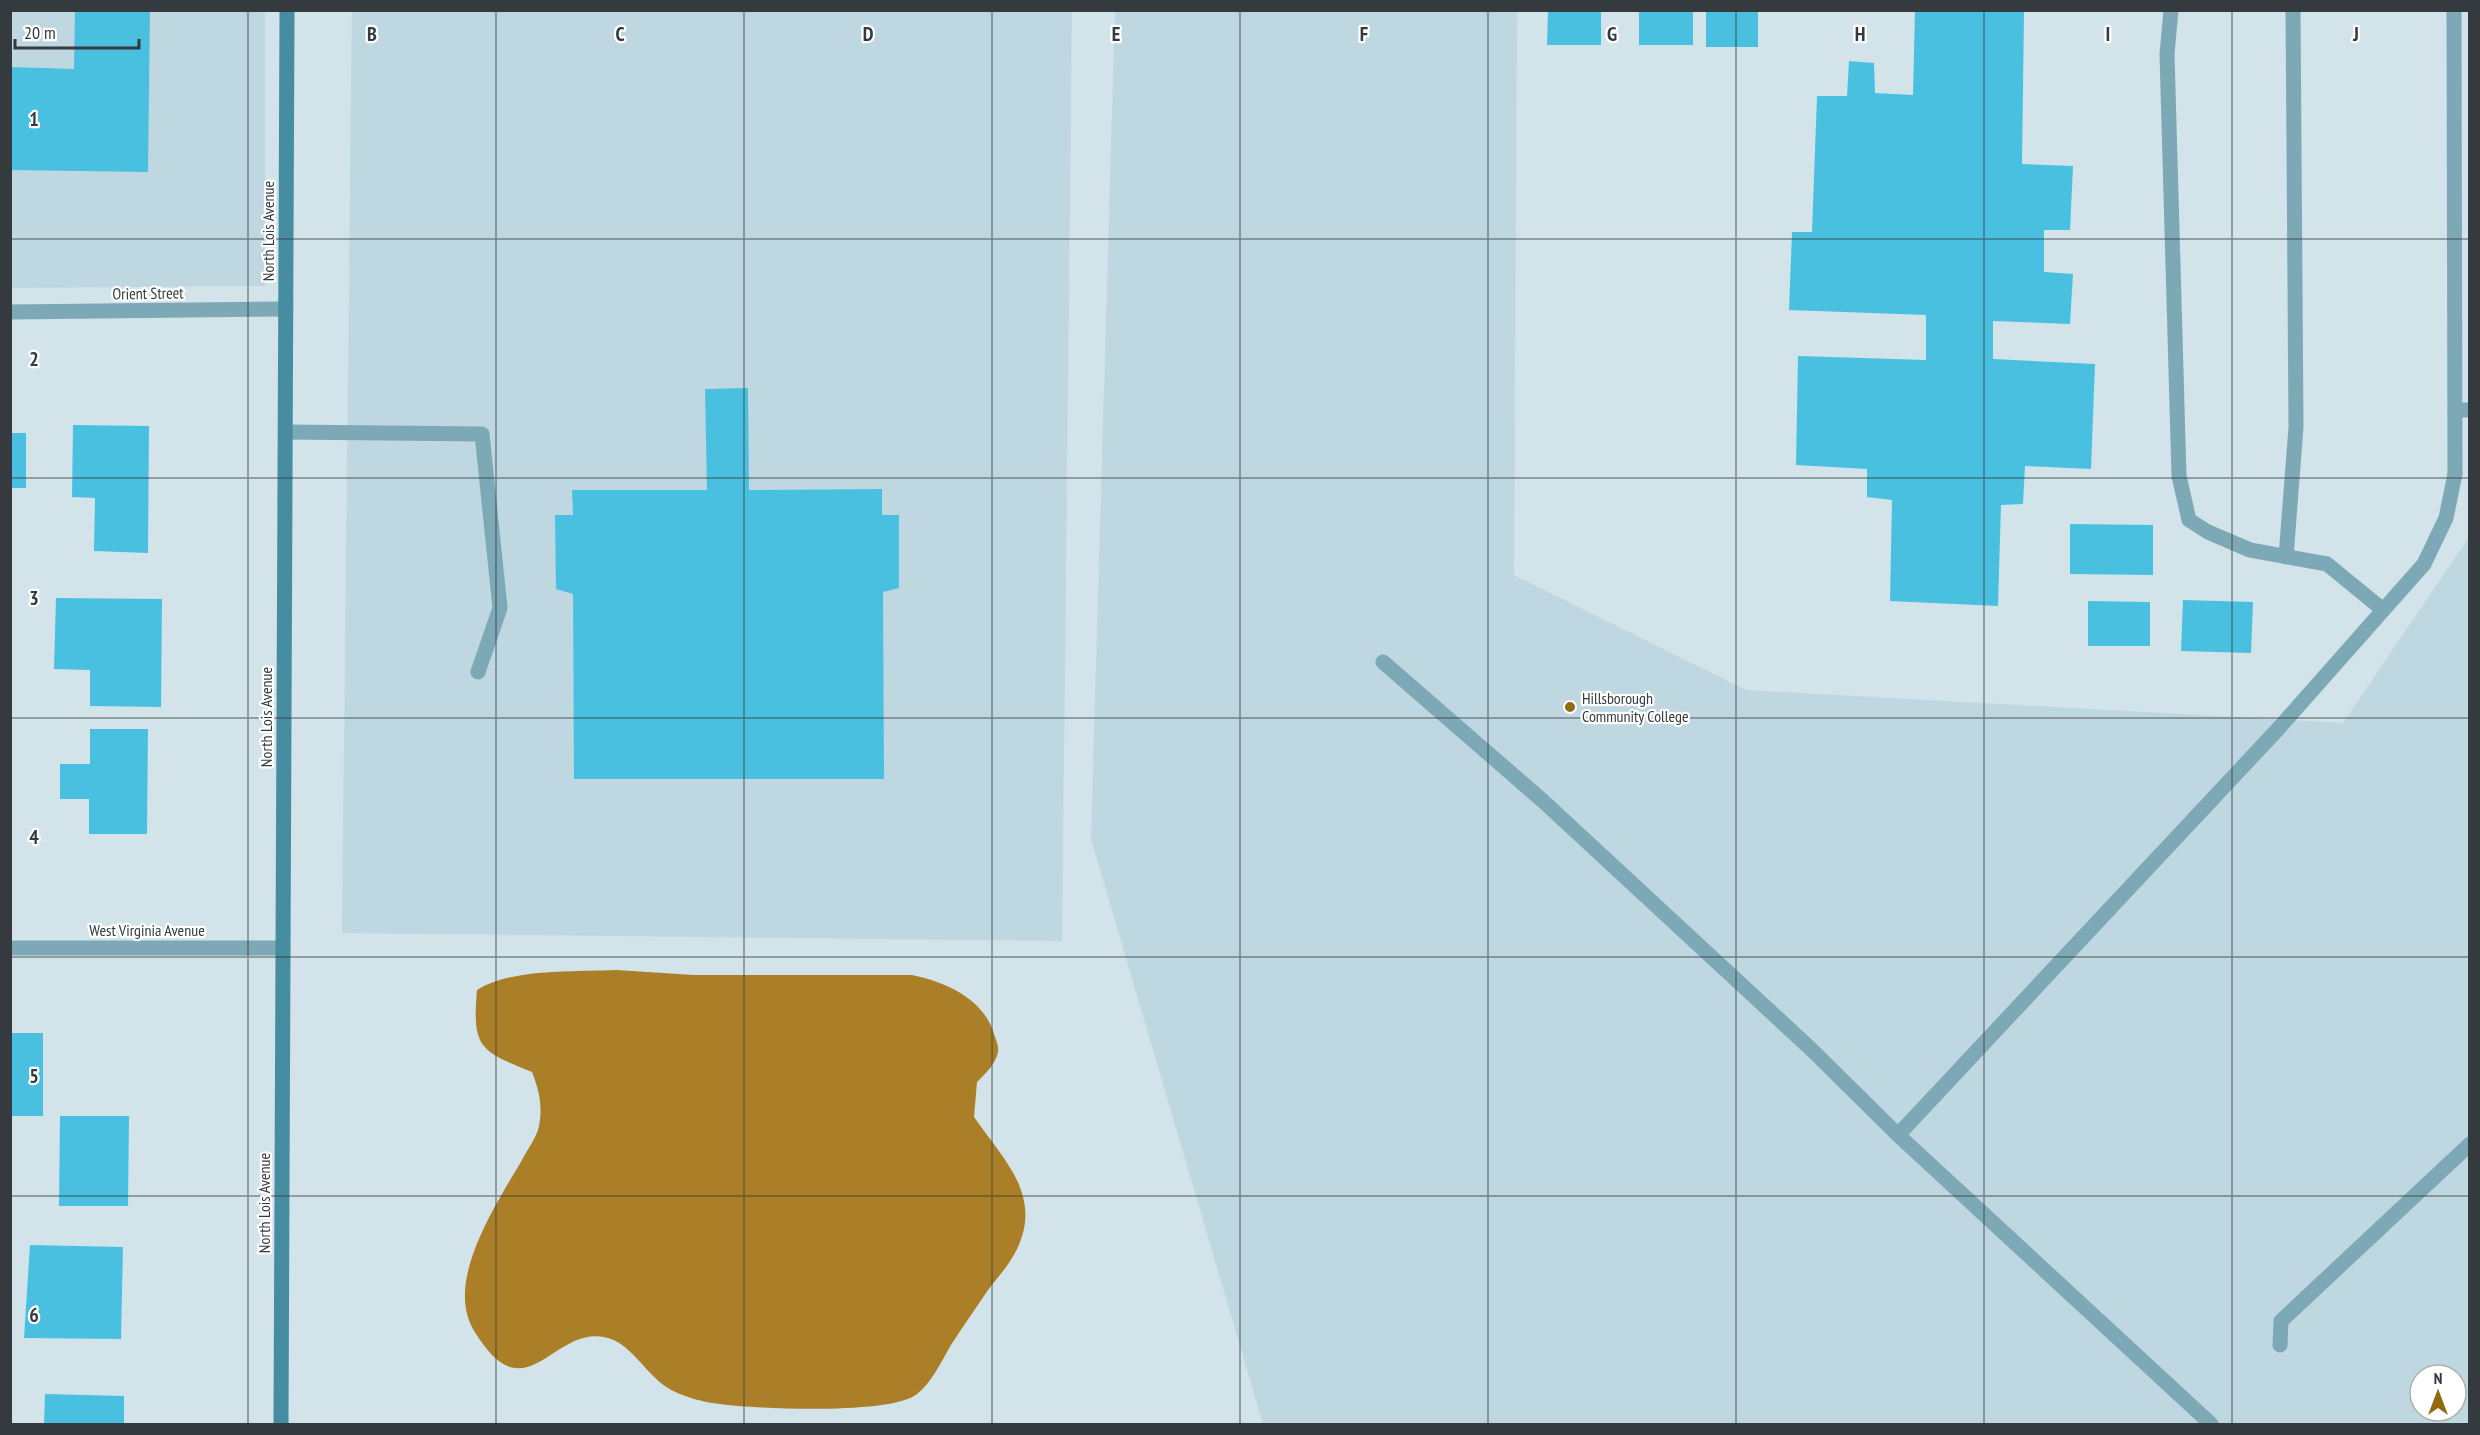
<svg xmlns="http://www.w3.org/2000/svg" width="2480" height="1435" font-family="'PT Sans Narrow',sans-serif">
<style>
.built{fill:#bed7e0;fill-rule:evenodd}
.water{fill:#aa7f28}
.building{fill:#4ac0e1}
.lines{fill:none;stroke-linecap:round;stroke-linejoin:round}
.lane{stroke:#7da9b7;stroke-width:15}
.street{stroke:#7da9b7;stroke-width:15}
.secondary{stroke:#478da2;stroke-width:15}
.grid{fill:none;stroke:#343a3d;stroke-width:1.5;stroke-opacity:0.55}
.poi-dot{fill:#926a12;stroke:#fff;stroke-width:2}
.labels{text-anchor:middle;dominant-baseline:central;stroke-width:4.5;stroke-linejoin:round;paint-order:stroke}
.street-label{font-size:16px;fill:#343a3d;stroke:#fff}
.poi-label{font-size:16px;fill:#343a3d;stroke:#fff;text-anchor:start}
.grid-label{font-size:20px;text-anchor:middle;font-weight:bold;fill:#343a3d;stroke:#fff;stroke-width:4.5;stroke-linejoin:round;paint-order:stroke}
</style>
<rect width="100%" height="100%" fill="#d2e3e9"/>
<!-- built -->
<path class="built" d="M10 11H265V286L11 288Z
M352 11H1072L1062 941 342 933Z
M1115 11H1517L1514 575 1746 690 2343 723 2469 537V1424H1263L1091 839ZM2420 1375H2456V1411H2420Z"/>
<!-- water -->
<path class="water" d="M616 970 694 975H912C946 982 984 999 994 1034 996 1040 999 1047 998 1052 995 1065 986 1073 977 1082L974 1117C1003 1159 1043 1195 1017 1249 1010 1264 998 1277 988 1290 976 1308 963 1326 951 1345 941 1362 932 1382 917 1394 892 1415 755 1409 720 1404 706 1403 680 1396 668 1388 645 1374 631 1342 604 1337 558 1328 532 1396 492 1355 484 1346 475 1334 470 1323 449 1274 498 1201 522 1160 527 1150 537 1137 539 1126 543 1106 539 1090 532 1072 480 1051 472 1048 477 990 512 968 575 972 616 970Z"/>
<!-- building -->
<path class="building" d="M75 10H150L148 172 10 170V67L74 69Z
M1548 10H1601V45H1547Z
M1639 10H1693V45H1639Z
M1706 10H1758V47H1706Z
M1915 10 2024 12 2022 164 2073 166 2070 230H2044V272L2073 274 2070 324 1993 321V359L2095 364 2091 469 2025 466 2023 504 2001 505 1998 606 1890 601 1892 500 1867 497V469L1796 465 1798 356 1926 360V315L1789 310 1792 232H1812L1817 96H1847L1849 61 1874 63 1875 93 1913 95Z
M748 388 749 490 882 489V515H899V588L883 592 884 779H574L573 594 556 589 555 515H573L572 490H707L705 389Z
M73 425 149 426 148 553 94 551 95 498 72 497Z
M10 433H26V488H10Z
M2070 524 2153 525V575L2070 574Z
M56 598 162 599 161 707 90 706V670L54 669Z
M2183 600 2253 602 2251 653 2181 651Z
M2088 601 2150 602V646H2088Z
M90 729H148L147 834H89V799H60V764H90Z
M10 1033H43V1116H10Z
M60 1116H129L128 1206H59Z
M30 1245 123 1247 121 1339 24 1338Z
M45 1394 124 1396V1424H44Z"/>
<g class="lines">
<!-- lane -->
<path class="lane" d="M2171 10 2167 54 2179 476 2189 520 2208 532 2250 550 2327 564 2382 609
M2455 410H2470
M286 432 482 434 500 608 478 672
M2286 557 2296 427 2293 10
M1383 662 1543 801 1812 1050 1898 1135 2211 1424
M1898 1135 2278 729 2424 564 2446 518 2455 474
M2280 1345 2281 1321 2470 1144"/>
<!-- street -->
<path class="street" d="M2454 10 2455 474
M10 312 286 309
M10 948H283"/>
<!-- secondary -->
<path class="secondary" d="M281 1424 287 10"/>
</g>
<!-- grid -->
<path class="grid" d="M248 10V1424M496 10V1424M744 10V1424M992 10V1424M1240 10V1424M1488 10V1424M1736 10V1424M1984 10V1424M2232 10V1424M10 239H2470M10 478H2470M10 718H2470M10 957H2470M10 1196H2470"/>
<!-- markers -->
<circle class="poi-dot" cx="1570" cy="707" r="6"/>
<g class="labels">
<!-- street labels -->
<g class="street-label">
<text transform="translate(268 231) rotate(-90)">North Lois Avenue</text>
<text transform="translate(148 293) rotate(-1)">Orient Street</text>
<text transform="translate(266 717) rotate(-90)">North Lois Avenue</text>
<text x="147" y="930">West Virginia Avenue</text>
<text transform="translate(264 1203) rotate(-90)">North Lois Avenue</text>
</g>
<!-- poi labels -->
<g class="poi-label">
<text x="1582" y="698">Hillsborough<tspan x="1582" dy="18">Community College</tspan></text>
</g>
</g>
<g class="grid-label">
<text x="372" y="41">B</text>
<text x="620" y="41">C</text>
<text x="868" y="41">D</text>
<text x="1116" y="41">E</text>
<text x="1364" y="41">F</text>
<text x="1612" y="41">G</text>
<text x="1860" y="41">H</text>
<text x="2108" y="41">I</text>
<text x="2356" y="41">J</text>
<text x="34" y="126">1</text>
<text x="34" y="366">2</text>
<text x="34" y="605">3</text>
<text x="34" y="844">4</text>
<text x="34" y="1083">5</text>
<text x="34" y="1322">6</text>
</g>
<!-- border -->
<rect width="2480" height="1435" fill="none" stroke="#343a3d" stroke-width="24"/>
<!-- north arrow -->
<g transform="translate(2438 1393)"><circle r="28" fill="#ffffff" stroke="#aeb0b1" stroke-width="1.5"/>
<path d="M0-4.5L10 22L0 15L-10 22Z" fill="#926a12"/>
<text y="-9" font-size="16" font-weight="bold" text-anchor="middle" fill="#343a3d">N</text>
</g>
<!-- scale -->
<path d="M15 39v9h124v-9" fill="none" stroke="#343a3d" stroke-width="3"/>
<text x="24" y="39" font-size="18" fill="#343a3d" stroke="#ffffff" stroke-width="4.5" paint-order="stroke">20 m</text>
</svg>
